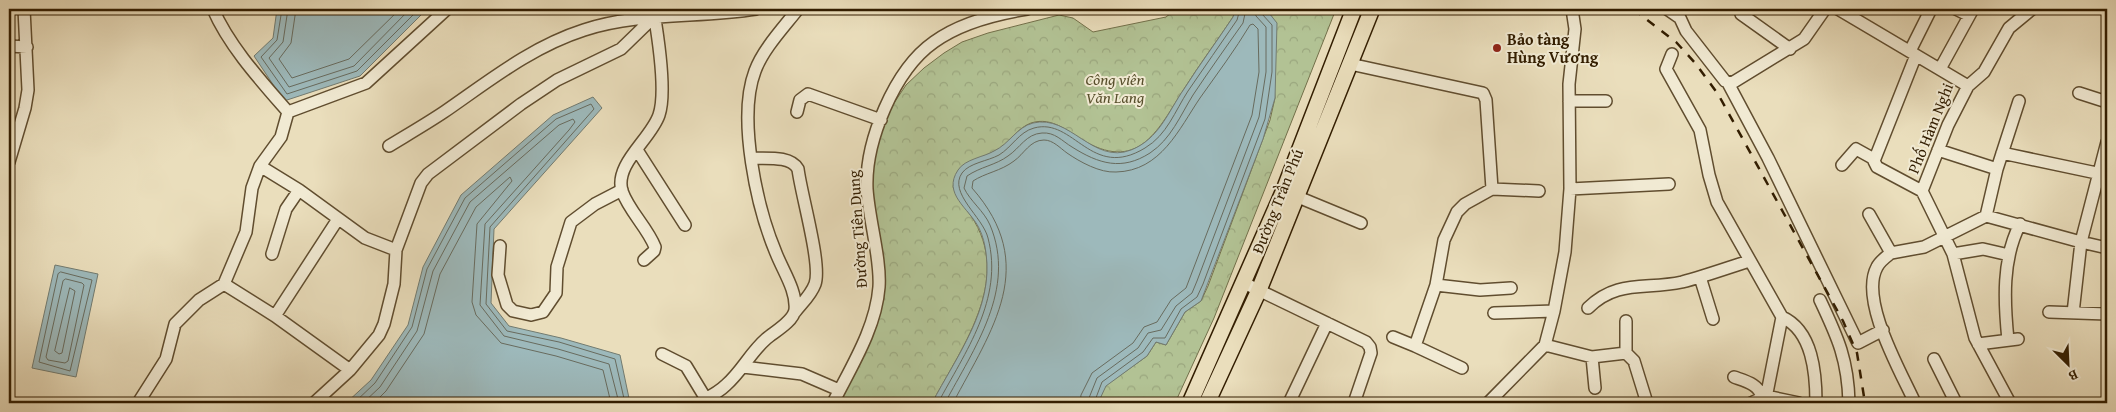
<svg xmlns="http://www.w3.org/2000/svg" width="2116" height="412" font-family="'Gentium Book Plus',serif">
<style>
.park{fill:url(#park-crowns);stroke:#72704a}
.water{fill:#9db9bb;stroke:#727b70}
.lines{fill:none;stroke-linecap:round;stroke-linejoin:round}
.shore{stroke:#686b5e;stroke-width:1}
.minor-casing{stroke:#604d2f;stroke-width:14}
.major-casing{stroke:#321d00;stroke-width:18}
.minor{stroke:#f1ead3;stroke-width:11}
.major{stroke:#eadebc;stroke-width:15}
.rail{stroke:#321d00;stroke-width:2.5;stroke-dasharray:9 9;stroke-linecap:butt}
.poi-dot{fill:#8f2418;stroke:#f1ead3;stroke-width:2}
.labels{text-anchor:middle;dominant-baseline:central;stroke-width:4;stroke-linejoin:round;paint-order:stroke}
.poi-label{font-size:16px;font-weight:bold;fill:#321d00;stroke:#f1ead3;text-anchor:start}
.park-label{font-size:16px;font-style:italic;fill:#584f2c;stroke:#f1ead3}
.street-label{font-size:16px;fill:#321d00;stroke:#f1ead3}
</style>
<defs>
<pattern id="park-crowns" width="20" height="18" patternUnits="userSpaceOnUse" patternTransform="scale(1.25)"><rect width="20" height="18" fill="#b2c294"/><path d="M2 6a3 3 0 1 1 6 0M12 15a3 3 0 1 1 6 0" fill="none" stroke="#9aa67e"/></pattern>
</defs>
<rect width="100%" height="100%" fill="#eadebc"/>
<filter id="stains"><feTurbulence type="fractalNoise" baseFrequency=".004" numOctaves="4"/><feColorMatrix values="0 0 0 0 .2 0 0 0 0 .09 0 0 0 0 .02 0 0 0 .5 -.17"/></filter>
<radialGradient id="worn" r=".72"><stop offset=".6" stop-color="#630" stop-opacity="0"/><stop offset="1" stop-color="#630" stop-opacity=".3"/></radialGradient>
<!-- park -->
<path class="park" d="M1176 9H1238L1235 11 1233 17C1217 41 1199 65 1184 89 1159 128 1140 172 1086 142 1069 133 1053 116 1031 123 1018 128 1012 139 1002 147 996 151 988 154 982 157L966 209C1017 274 964 343 932 403H837L877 312 867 196 874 149 890 109 906 85 924 68 944 53 962 42 988 33 1059 15 1073 18 1093 32 1166 17Z
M1262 9H1336L1214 318 1175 403H1098L1105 386 1147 356 1156 342 1166 345 1185 312 1201 301 1208 286 1270 120 1275 98 1269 13Z"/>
<!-- water -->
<path class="water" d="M277 9H427L360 76 284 101 254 56 273 38Z
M1238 9H1262L1269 13 1277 23 1275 98 1263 139 1201 301 1185 312 1166 345 1156 342 1147 356 1106 386 1098 403H932C956 357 994 308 986 253 985 245 983 236 979 228 969 208 942 194 958 170 965 159 984 157 994 151 1009 144 1017 127 1033 123 1070 114 1093 165 1131 150 1159 139 1168 112 1184 89 1200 64 1217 41 1233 17L1235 11Z
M593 97 602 108 494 229 491 303 509 326 561 338 620 355 630 403H346L371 380 408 325 423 267 461 195 553 115Z
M55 265 98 274 76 377 32 368Z"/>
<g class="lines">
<!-- shore -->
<path class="shore" d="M282 9 277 40 261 57 287 94 357 71 419 9
M288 9 283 42 269 58 289 87 354 66 410 9
M296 9 291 43 279 59 292 78 349 59 400 9
M61 272 92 280 70 371 39 362 58 274Z
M66 279 82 283 84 285 68 361 65 363 48 360 46 357 63 281Z
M70 288 75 291 62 353 59 354 55 351Z
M354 403 375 383 412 327 427 269 465 198 556 119 591 104 594 109 490 227 486 304 507 331 559 342 615 359 625 403
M363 403 380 387 417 331 433 271 470 202 559 125 573 119 575 122 569 130 485 224 480 305 504 336 558 349 609 364 619 403
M374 403 386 391 424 334 440 274 476 207 510 177 512 181 477 224 472 302 476 315 501 343 556 356 603 370 611 403
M938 403C965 352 1004 299 988 238 983 217 948 193 962 173 969 163 988 161 999 155 1012 147 1019 132 1034 128 1074 117 1091 181 1145 148 1167 135 1175 111 1188 91 1204 67 1221 44 1237 20L1240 9
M945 403C974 348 1017 289 990 225 984 211 970 201 964 188L967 176C980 167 996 165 1008 156 1020 148 1026 134 1042 133 1055 132 1062 141 1072 147 1099 164 1122 171 1150 153 1171 139 1180 116 1193 95 1209 71 1226 47 1243 23L1246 9
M953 403C992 329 1040 265 972 188L973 181C985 173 1001 171 1014 161 1024 154 1030 140 1044 140 1053 140 1060 148 1067 153 1080 162 1100 173 1116 172 1161 171 1179 129 1200 98 1217 74 1235 50 1250 25L1253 24 1258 29 1259 72 1252 115 1186 288 1171 300 1157 322 1144 327 1133 343 1092 373 1081 395 1080 403
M1087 403 1097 378 1138 348 1148 333 1161 330 1176 306 1192 293 1197 281 1259 117 1266 72V27L1256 16 1254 9
M1094 403 1102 382 1143 352 1153 338H1165L1181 309 1197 297 1203 284 1265 119 1272 72V25L1262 14 1261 9"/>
<defs>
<path id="minor" d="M213 9C229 46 261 81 288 112
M1667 9 1680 18 1686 31 1725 81 1732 83 1804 39 1825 9
M1838 9 1968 86
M1956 9 1968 15
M1741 14 1790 49
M9 46 27 47
M1910 51 1931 9
M1672 54 1666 69 1700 130 1709 175 1717 202 1782 317 1765 403
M1916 55 1874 161 1877 167 1922 191
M1350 64 1483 93 1486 100 1492 189
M1940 69 1973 9
M1728 83 1768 158 1858 343 1883 330
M2079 93 2107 102
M1569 101H1606
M288 112 366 83 447 9
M797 112 800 100 808 94 881 120
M2107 142 2081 242 2107 248
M389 146C407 135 426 124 444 112 489 81 531 47 584 30 639 12 699 18 756 9
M637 150 685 225
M1938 150 1997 169
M2002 153 2106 175
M751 158C765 159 790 155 798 169 801 194 822 265 815 284 811 295 802 303 795 312
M9 162 25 108 28 90 24 9
M1842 165 1856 149 1874 159
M260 166 299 190 365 238 396 250
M1570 189 1669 184
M1298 197 1361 223
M1869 214 1891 253C1886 257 1880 261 1877 267 1859 300 1901 372 1915 403
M1986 216 1997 169 2019 101
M500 246 498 275 507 305 513 311 531 315 543 312 556 293 557 267 571 222 595 204 622 190
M1891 253 1924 247 1986 216 2081 242 2073 313
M272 254 286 209 299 190
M1953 254 1983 249 2009 255
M644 260 654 251 655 247C647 227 629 211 622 191 614 164 651 139 659 115 667 92 658 37 654 13
M1700 277 1713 319
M1244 283 1366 342 1370 347 1371 353 1354 403
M224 284 275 316 350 370
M1436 285 1480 290 1511 288
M1820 300C1838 338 1848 360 1849 403
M1588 308C1617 279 1646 290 1682 282 1705 276 1727 268 1749 261
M2049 312 2107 314
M1494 313 1554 311
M275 316 338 219
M1782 317C1813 331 1816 374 1816 403
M1393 337 1415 346 1436 285 1444 240 1457 212 1465 204 1492 189 1539 191
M2008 340C2004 301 2002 259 2020 224
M1978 344 2018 339
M1545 345 1592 357 1626 353 1634 361 1647 403
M1415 346 1462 368
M1626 353V321
M662 354 686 366 706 399
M1592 357 1595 388
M1934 359 1956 403
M743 367 802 374 839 390
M1734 377C1745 381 1759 384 1762 397
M138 403 166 359 175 324 199 300 224 284 246 232 252 188 260 166 281 137 288 112
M314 403 350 370 379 335 384 324 394 284 396 250 421 183 428 174 521 104 557 80 621 49 655 16
M698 403C707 398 718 393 726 385 742 371 750 353 766 339 774 332 793 322 795 310 797 291 783 271 776 253 757 208 737 118 755 71 763 49 784 27 798 9
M833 403C851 367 876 328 879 287 881 259 869 220 867 189 865 142 894 70 934 42 960 23 996 14 1027 9
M1289 403 1327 323
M1488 403 1545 345 1554 311 1565 252 1570 189 1569 84 1575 29 1572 9
M1751 403 1766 396 1799 403
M2010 403 1975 338 1953 254 1922 191 1948 125 1968 86 1984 72 2009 28 2032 9"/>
<path id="major" d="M1190 403 1284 190 1354 9
M1207 403 1259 290 1372 9"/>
</defs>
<!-- minor casing -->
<use href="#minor" class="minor-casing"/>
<!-- major casing -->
<use href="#major" class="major-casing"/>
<!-- minor -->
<use href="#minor" class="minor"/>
<!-- major -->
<use href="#major" class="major"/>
<!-- rail -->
<path class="rail" d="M1633 9 1676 42 1696 64 1718 94 1843 321 1857 353 1865 403"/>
</g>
<!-- markers -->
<circle class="poi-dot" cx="1497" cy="48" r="5"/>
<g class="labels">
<!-- poi labels -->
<g class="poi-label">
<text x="1507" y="39">Bảo tàng<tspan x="1507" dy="18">Hùng Vương</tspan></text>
</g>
<!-- park labels -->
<g class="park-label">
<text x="1115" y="79">Công viên<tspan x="1115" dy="18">Văn Lang</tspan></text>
</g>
<!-- street labels -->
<g class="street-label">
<text transform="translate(1930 128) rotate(-68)">Phố Hàm Nghi</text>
<text transform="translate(1277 201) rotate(-68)">Đường Trần Phú</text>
<text transform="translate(857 229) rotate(-94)">Đường Tiên Dung</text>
</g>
</g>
<!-- margin -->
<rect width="2116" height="412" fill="none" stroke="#eadebc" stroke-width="30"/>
<rect x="10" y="10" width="2096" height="392" fill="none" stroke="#321d00" stroke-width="2.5"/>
<rect x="15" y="15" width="2086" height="382" fill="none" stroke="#321d00"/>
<!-- north arrow -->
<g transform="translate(2068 364) rotate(156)" stroke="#f1ead3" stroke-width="4" paint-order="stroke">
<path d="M0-4L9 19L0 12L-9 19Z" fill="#321d00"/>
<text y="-8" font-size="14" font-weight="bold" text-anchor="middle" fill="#321d00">B</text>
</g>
<rect width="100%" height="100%" filter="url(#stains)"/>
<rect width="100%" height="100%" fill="url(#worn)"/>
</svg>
